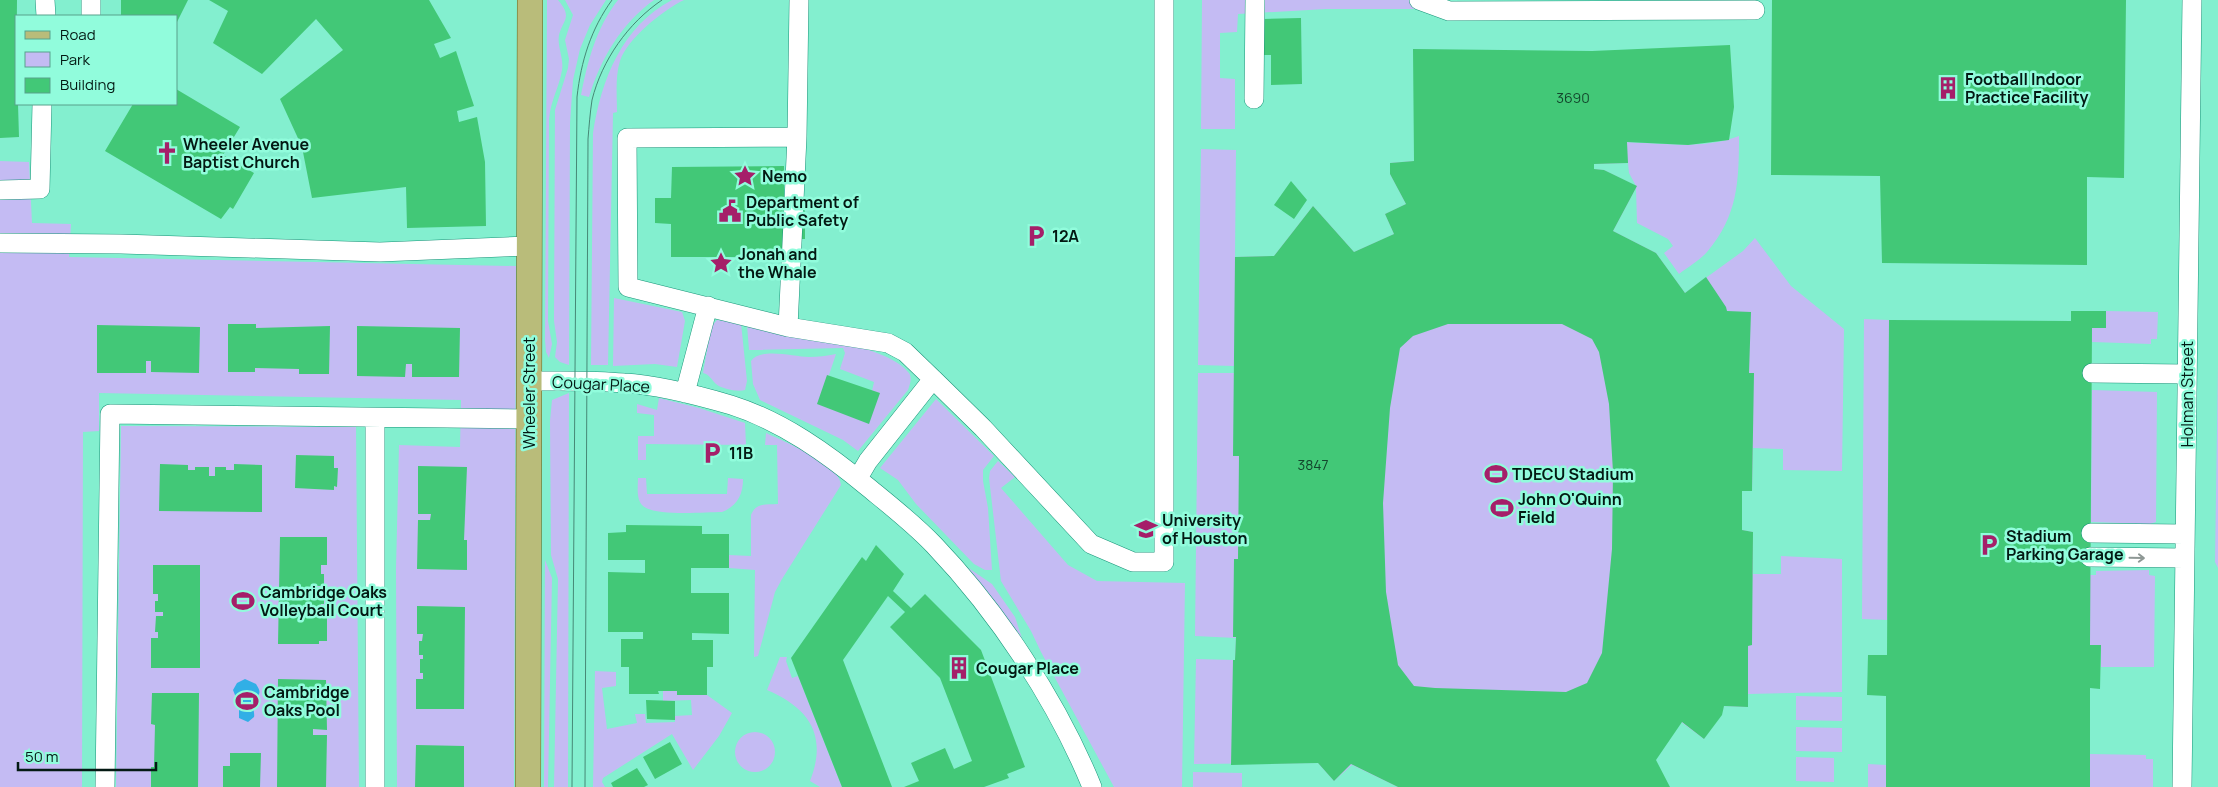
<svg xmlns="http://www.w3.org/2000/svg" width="2218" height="787" font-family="Manrope,sans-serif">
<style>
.green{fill:#c4bbf3;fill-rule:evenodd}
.water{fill:#31afe6}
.building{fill:#42c877;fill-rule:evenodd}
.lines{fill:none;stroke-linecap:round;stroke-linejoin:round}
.minor-casing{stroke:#179478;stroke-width:20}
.major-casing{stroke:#5b661d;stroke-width:26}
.minor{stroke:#fff;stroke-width:19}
.major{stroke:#b9bc7a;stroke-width:25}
.tram{stroke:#468976;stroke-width:1}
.oneway{stroke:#8e9895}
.labels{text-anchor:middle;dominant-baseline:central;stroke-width:5;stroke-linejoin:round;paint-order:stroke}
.number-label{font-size:14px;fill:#13452c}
.poi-label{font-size:16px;font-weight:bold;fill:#031913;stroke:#91fcdc;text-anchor:start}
.street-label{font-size:16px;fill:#031913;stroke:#91fcdc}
</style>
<rect width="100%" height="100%" fill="#83efcf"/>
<!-- green -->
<path class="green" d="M547 0H558C573 18 563 19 559 35 557 47 564 58 562 70 559 88 551 99 549 119L548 321 552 344 549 358 546 352 545 340Z
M565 0H606L590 25 580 49 573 80 570 123 569 365 560 362 555 357 557 342 554 321 555 110 568 68 569 59 565 40 573 15Z
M618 0H654C621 24 601 58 589 97L581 95C588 60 596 28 618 0Z
M672 0H684C663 10 627 39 620 61 615 77 617 96 617 112L613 113 608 365H591L593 133C601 80 622 26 672 0Z
M1202 0H1442L1417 9H1326L1238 14 1237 32 1220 33V78L1235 79V129H1201Z
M1739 136C1739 181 1738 216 1707 252 1699 261 1688 267 1679 274L1664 253 1673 246 1668 239 1637 223 1636 188 1613 231 1656 253 1685 293 1743 251 1755 238 1791 286 1844 329 1842 471 1783 470V449L1753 448 1752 491H1742V530L1753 532V574H1781V556L1842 559V692L1748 694V707L1724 706 1704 739 1681 722 1604 787H1398L1352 765 1334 781 1318 763 1194 764 1196 659 1235 660 1236 638 1195 636 1198 373H1234V366L1198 365 1201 149 1236 150 1235 257 1274 256 1313 206 1354 252 1394 234 1385 214 1406 204 1390 174V163L1414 161V143C1484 143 1555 142 1625 142 1662 143 1703 150 1739 136ZM1628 163 1629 173 1636 186 1604 170 1594 169V164Z
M0 161 29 162 32 223 71 224 69 257 516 266 514 787H397L396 569 399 445 460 447 461 400 99 393V431L83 432 82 787H0Z
M614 298 682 312 685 321 677 367 655 364 613 366Z
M2106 311 2158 312 2157 339H2151V344L2092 342V328Z
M1864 319 1889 320 1887 620 1862 619Z
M717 320 741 323 747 381 745 390C737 392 722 389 716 384 711 379 710 375 703 373L711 327Z
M747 325C784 332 885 343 908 372 913 377 910 384 908 390L858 451 843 440 760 400 753 384 751 361C761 347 794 357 809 357 818 357 827 356 836 354L828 378 872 391 874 382 840 369 845 353 843 348 749 350Z
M2218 362V568L2215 562Z
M2092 390 2157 392 2156 522 2150 524 2091 522Z
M569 393 568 787H554L558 579 551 555 550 421 552 400Z
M659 398 699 408 745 423 746 445 646 444V460H638V436H654V415L637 413V404L657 410Z
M936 399 994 456 983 470V481L988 508 992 570H985L974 564 916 504 898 480 880 468Z
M121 426 356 427 359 787H116Z
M766 433C783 441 841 465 841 485L782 579 775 592 758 656 754 657 755 570 729 568V555L751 556V515C756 502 766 505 778 504L777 445H765Z
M998 461 1015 477 1001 488 1068 565 1097 581 1185 583 1182 787H1114L1041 652 1031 631 1001 581 989 478 990 471Z
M638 478H646L647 494H727L728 478 743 479C743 495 737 506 722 512 705 512 652 517 642 505 636 498 638 486 638 478Z
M545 560 552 578 548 787H544Z
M967 567 992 584 1015 617 1022 638Z
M2149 570V575L2155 576 2154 667H2101V645H2090V575H2096V571Z
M780 657H787L786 661 792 678 798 676 842 787H820L810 781C828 735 809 708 767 690Z
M595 671 616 672V686L602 688 607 729 637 723 635 714H645L646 723 675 722V716L692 715 691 700 663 701V691H677V695H707L732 713 719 736 693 770 672 734 603 778 602 782 605 787H593Z
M1796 696 1842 697V721L1796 720Z
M1796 727 1842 728V752L1796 751Z
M735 752a20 20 0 1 1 40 0a20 20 0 1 1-40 0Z
M2090 754 2146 755V759H2153V787H2090Z
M1796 757 1834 758V782L1796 781Z
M1868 764 1886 765V787H1868Z
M1193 772 1242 773V787H1193Z"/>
<!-- water -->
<path class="water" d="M245 679 256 684C264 696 256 694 254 704 252 708 255 713 254 717L248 722 239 718V705L233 690 237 683Z"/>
<!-- building -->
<path class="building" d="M0 0H17L16 104H18L19 137 0 138Z
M121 0H188L176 24V16H121Z
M209 0H429L451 38 434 44 440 58 456 51 474 106 457 111 459 122 477 117 485 162 486 226 407 228 406 187 312 198 302 147 280 99 343 50 316 19 262 74 213 43 228 11Z
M1772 0H2126L2124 178 2087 177V265L1882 263 1880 176 1771 175Z
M1301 18 1302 84 1271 85V55H1264L1263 19Z
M1730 45 1734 107 1729 140 1688 145 1627 142 1628 163 1594 164V169L1604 170 1637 186 1613 231 1656 253 1685 293 1706 277 1726 307 1727 311 1751 312 1749 373H1754L1752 491H1742V530L1753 532 1752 645 1748 646V707L1724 706 1722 715 1704 739 1682 722 1656 760 1670 787H1398L1351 764 1334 781 1318 763 1231 765 1233 660H1235L1236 637H1233L1234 559H1238L1239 456H1233L1235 257 1274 256 1313 206 1354 252 1394 234 1385 214 1406 204 1390 174V163L1414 161 1413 49 1592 51ZM1448 324H1562L1592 339 1599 352 1609 404 1613 472 1612 549 1602 653 1587 683 1566 692 1435 688 1414 686 1398 665 1386 592 1383 503 1390 408 1400 348 1413 336Z
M176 89 240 127 223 155 254 173 233 209 230 207 221 219 105 151 133 104H176Z
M784 166V199H805V239H784V257H671V224L655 223V198H671L672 167Z
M1291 181 1307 200 1294 219 1274 205Z
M2071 311H2106V328H2092L2090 645H2101L2100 689 2090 688V787H1886V696L1867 695 1868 655H1887L1889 320 2071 321Z
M228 324H256V328L330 326 329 374H299V369L255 368V372H228Z
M97 325 200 327 199 373 151 372V361H146V373H97Z
M357 326 460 328 459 377H412V364H406L405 377 357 376Z
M827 375 880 393 869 424 817 404Z
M296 455 334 456V468H338L337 487 334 486V490L295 488Z
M160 464 188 465V470H195V467H209V476H215V467H226V470H234V464L262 465V512L159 511Z
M418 466 467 467 464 540H467V570L417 569 418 520H430L431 514H418Z
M626 525 702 526V534H729V568H691V593H729V634L692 633V640H713V667H707V695H677V691H658L659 694H629V667H621V639H643V632H608V572L645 573V560H608V533L626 532Z
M280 537H327V565H321V574H324V586H315V591H324V604H321V611L327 612V641H319V644H278Z
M876 545 904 574 893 591 911 608 925 594 981 650 1025 767 1007 774 1009 778 984 787H904L919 781 911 763 945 748 954 769 972 761 940 678 890 627 905 612 888 596 843 660 892 787H842L791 658 862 557 866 561Z
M153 565H200V668H151V638H158V632H155L156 616H163V612H155V601H158V594H153Z
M417 606 465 607 464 709H416V679H423V673H420V659H423V655H419V641H422L423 634H417Z
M278 679 326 680 327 730 313 729V735H327L326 787H277Z
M152 693H199L198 787H151V767H154L155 725 151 724Z
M646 700 675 701V720L647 719Z
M670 742 682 764 655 779 643 757Z
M416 745 464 746V787H415Z
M230 753H261L260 787H223V766H230Z
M637 768 648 785 644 787H613L611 783Z"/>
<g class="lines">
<defs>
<path id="minor" d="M45 0 46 16
M1419 0 1449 11 1755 10
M91 16V0
M1254 99 1255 0
M797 137 627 138 628 287 788 327 888 343 905 352 933 379
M0 190 40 189 42 104
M0 243 121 244 380 252 529 246
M788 327 797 137 799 0
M2092 373 2187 374
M530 381C561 381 592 380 624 383 659 385 697 395 731 405 782 421 828 454 869 488 891 506 914 524 934 545 998 612 1057 701 1092 787
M685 393 708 306
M858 478 868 461 933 379 983 428 1091 544 1133 562H1164V0
M2091 533 2184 534
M2090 557 2184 558
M105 787 110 414 530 419
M375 787V418
M2182 787 2192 0"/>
<path id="major" d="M528 787 530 0"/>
</defs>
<!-- minor casing -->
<use href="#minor" class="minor-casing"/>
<!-- major casing -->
<use href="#major" class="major-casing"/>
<!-- minor -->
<use href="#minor" class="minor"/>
<!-- major -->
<use href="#major" class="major"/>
<!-- tram -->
<path class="tram" d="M572 787 577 97C581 61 591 29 612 0
M585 787 588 139C589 127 590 113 592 100 602 60 628 23 662 0"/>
</g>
<!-- one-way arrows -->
<defs><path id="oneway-shaft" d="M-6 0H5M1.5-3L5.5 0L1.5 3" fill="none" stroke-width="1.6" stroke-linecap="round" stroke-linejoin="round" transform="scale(1.25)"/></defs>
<use class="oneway" href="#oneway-shaft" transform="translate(2137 558) rotate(1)"/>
<!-- icons -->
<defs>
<symbol id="building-bare" viewBox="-9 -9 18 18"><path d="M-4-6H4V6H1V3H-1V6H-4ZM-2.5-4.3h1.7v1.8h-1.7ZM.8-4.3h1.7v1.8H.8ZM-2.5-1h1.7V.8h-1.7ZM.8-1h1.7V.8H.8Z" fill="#a51f69" stroke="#91fcdc" stroke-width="2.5" paint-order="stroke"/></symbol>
<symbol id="church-bare" viewBox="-9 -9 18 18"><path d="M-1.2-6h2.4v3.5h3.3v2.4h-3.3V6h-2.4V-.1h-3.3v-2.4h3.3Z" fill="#a51f69" stroke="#91fcdc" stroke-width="2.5" paint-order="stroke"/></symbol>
<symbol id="sight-bare" viewBox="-9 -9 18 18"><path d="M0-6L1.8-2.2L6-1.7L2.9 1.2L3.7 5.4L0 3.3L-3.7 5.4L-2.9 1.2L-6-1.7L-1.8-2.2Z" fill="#a51f69" stroke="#91fcdc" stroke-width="2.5" paint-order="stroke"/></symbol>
<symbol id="civic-bare" viewBox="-9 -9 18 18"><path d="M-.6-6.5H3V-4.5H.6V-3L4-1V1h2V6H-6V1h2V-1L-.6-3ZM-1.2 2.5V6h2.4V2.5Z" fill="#a51f69" stroke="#91fcdc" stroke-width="2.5" paint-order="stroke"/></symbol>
<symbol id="parking-bare" viewBox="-9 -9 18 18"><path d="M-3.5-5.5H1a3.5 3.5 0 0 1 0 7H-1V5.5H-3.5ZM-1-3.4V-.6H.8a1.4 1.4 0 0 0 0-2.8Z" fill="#a51f69" stroke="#91fcdc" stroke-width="2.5" paint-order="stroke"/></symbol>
<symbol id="stadium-bare" viewBox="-9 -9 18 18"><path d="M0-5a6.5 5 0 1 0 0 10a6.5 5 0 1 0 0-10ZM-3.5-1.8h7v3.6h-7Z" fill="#a51f69" stroke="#91fcdc" stroke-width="2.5" paint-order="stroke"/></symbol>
<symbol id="university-bare" viewBox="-9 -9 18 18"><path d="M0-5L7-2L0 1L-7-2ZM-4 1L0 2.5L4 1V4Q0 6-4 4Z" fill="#a51f69" stroke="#91fcdc" stroke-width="2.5" paint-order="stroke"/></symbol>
</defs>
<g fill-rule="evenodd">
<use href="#building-bare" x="1932" y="72" width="32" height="32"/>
<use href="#church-bare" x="151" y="137" width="32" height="32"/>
<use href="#sight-bare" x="729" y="160" width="32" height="32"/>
<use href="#civic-bare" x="714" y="195" width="32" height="32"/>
<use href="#parking-bare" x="1020" y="220" width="32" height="32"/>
<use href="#sight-bare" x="705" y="247" width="32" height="32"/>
<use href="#parking-bare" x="696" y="437" width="32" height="32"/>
<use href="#stadium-bare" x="1480" y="458" width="32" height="32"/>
<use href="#stadium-bare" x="1486" y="492" width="32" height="32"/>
<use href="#university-bare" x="1130" y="513" width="32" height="32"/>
<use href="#parking-bare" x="1973" y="529" width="32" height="32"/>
<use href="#stadium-bare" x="227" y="585" width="32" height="32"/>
<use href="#building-bare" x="943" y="652" width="32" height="32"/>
<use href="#stadium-bare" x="231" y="685" width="32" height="32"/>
</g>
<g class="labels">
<!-- number labels -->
<g class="number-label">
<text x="1573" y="97">3690</text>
<text x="1313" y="464">3847</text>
</g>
<!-- poi labels -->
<g class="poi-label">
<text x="1965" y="79">Football Indoor<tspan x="1965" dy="18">Practice Facility</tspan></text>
<text x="183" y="144">Wheeler Avenue<tspan x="183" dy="18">Baptist Church</tspan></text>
<text x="762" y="176">Nemo</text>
<text x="746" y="202">Department of<tspan x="746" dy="18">Public Safety</tspan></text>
<text x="1052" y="236">12A</text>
<text x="738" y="254">Jonah and<tspan x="738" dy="18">the Whale</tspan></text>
<text x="729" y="453">11B</text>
<text x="1512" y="474">TDECU Stadium</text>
<text x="1518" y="499">John O'Quinn<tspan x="1518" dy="18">Field</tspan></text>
<text x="1162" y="520">University<tspan x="1162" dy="18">of Houston</tspan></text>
<text x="2006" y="536">Stadium<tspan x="2006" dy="18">Parking Garage</tspan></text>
<text x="260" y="592">Cambridge Oaks<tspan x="260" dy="18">Volleyball Court</tspan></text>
<text x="976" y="668">Cougar Place</text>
<text x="264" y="692">Cambridge<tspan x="264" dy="18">Oaks Pool</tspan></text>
</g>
<!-- street labels -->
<g class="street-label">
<text transform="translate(601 384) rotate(3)">Cougar Place</text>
<text transform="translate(529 393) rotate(-90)">Wheeler Street</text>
<text transform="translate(2187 394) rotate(-90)">Holman Street</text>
</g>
</g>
<!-- legend -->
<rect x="15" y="15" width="162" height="90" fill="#91fcdc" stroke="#58a18c"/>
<rect x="25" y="31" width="25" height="8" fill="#b9bc7a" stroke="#58a18c"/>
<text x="60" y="40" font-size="15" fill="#031913">Road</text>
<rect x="25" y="52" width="25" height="15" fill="#c4bbf3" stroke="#58a18c"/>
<text x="60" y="65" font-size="15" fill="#031913">Park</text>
<rect x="25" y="78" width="25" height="15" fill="#42c877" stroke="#58a18c"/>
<text x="60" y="90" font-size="15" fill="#031913">Building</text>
<!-- scale -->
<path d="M18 762v8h138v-8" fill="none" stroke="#031913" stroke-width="2.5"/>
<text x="25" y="762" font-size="15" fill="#031913" stroke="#91fcdc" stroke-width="4" paint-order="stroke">50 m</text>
</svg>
